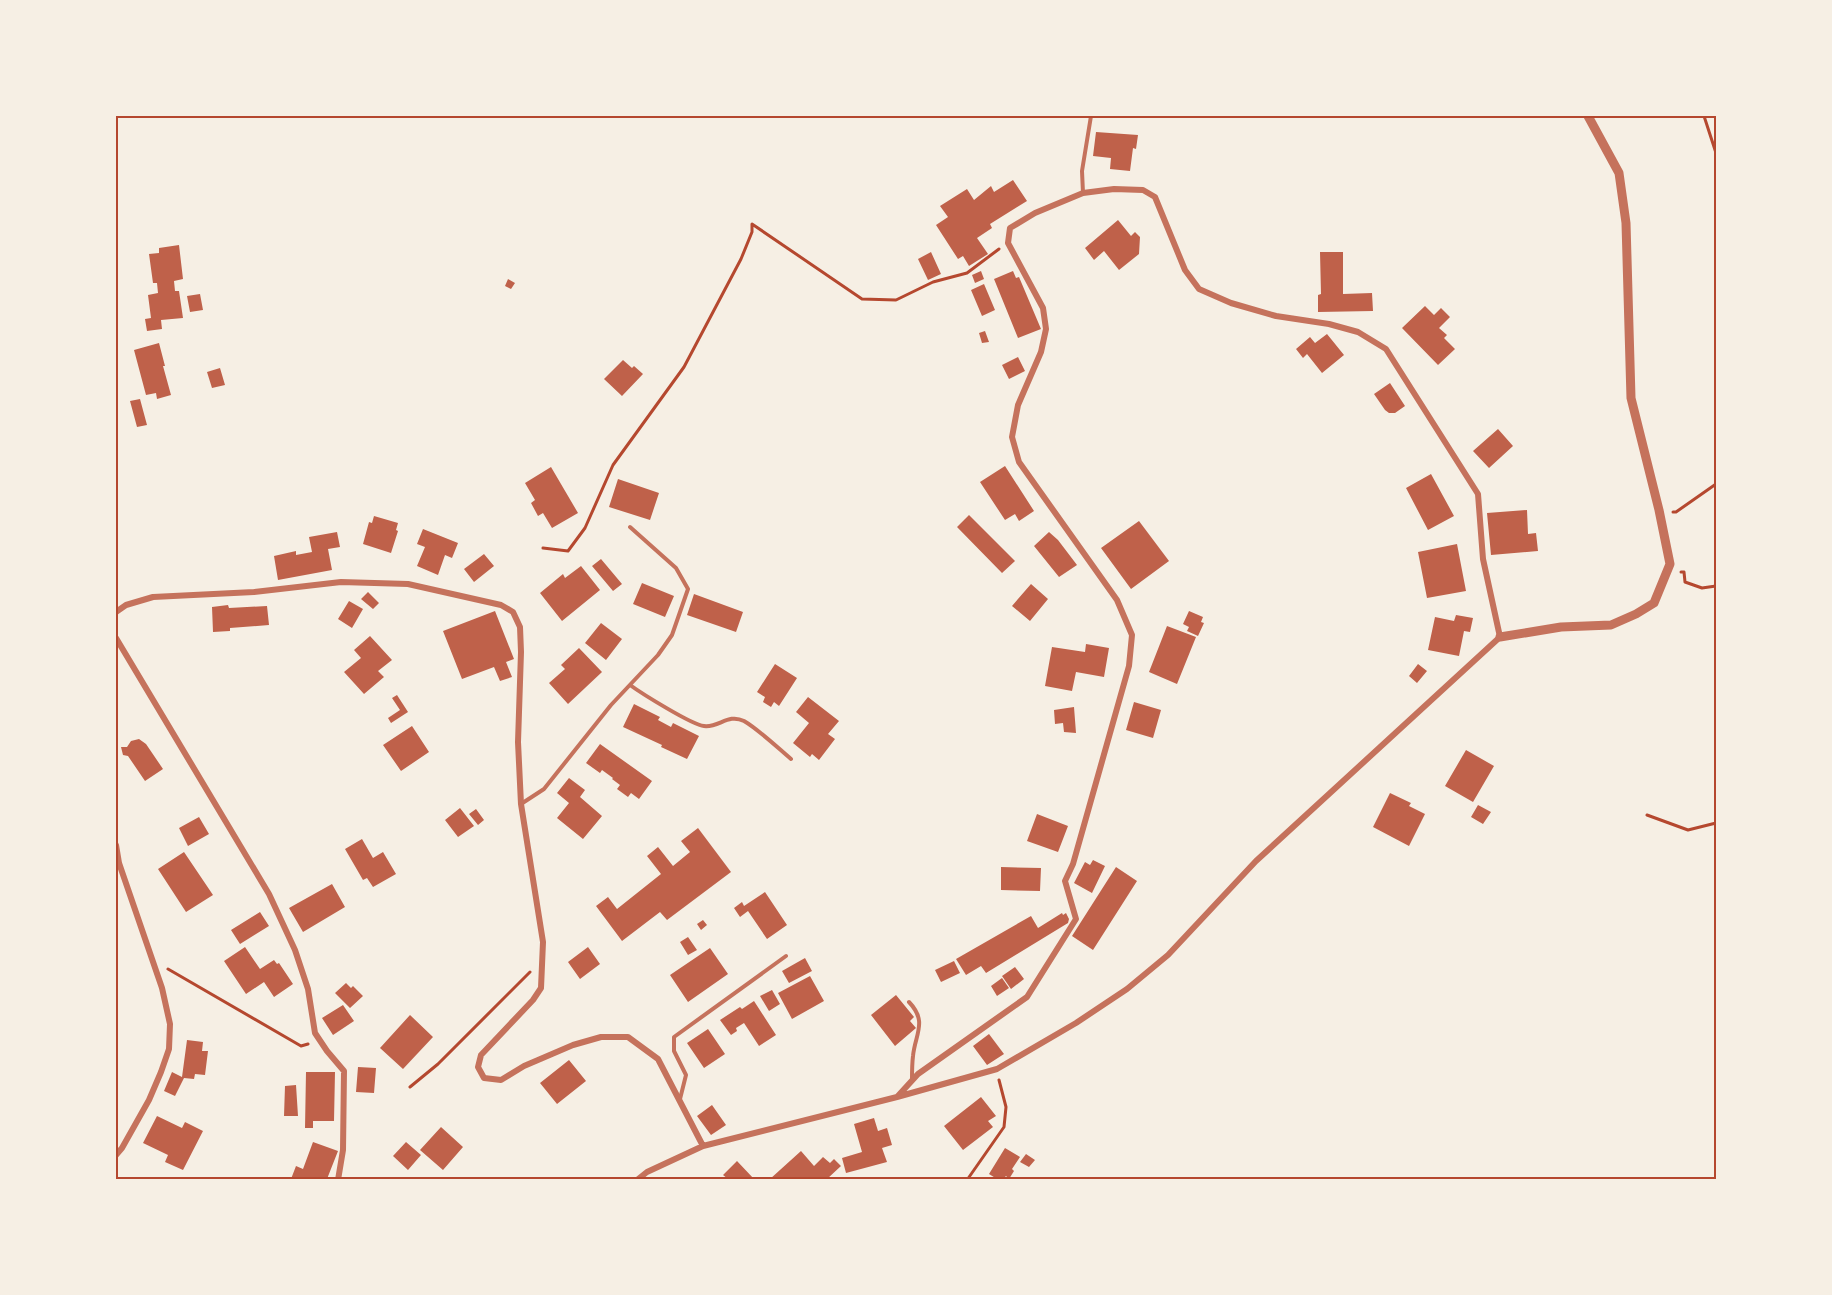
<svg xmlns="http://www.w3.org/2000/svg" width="1832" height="1295" font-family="'Space Grotesk',sans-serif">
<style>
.building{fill:#bf614a}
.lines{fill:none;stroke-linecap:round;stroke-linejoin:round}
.path{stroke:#b5482f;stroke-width:3}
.service{stroke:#c5725c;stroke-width:4}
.minor{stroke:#c5725c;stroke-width:6}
.tertiary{stroke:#c5725c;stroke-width:9}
.neatline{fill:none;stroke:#b5482f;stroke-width:2}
</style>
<rect width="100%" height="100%" fill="#f6efe4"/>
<!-- building -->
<path class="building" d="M1096 132 1138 135 1136 149 1133 148 1130 171 1110 169 1111 158 1093 156Z
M1013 180 1027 201 990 224 992 228 977 238 988 254 969 266 963 256 958 259 936 225 948 217 940 206 967 189 974 200 991 186 994 192Z
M1118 220 1131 236 1135 232 1140 237 1139 254 1119 270 1104 251 1094 260 1085 248Z
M179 245 183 279 174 281 175 291H179L183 318 161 320 162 329 147 331 145 319 151 318 148 295 158 293 157 283H153L149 254 159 253V248Z
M931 252 941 274 928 280 918 259Z
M1320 252H1343V294L1372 293 1373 311 1318 312V295L1321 294Z
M981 271 984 279 975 283 972 275Z
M1013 271 1016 278 1019 277 1041 329 1018 338 994 279Z
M508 279 515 283 511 289 505 286Z
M984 284 995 310 982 316 971 290Z
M200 294 203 310 190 312 187 296Z
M1425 306 1434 315 1441 308 1450 317 1439 328 1447 335 1444 338 1455 349 1438 365 1402 328Z
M985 331 989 342 982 343 979 333Z
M1327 334 1344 355 1322 373 1307 354 1303 358 1296 349 1310 337 1315 343Z
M159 343 165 366H163L171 395 157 399 156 393 146 395 134 350Z
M1018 357 1025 371 1009 379 1002 365Z
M623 360 632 368 634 366 643 374 622 396 604 379Z
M220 368 225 385 212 388 207 372Z
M1390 383 1405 406 1395 413H1389L1385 410 1374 394Z
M140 399 147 425 137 427 130 401Z
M1498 429 1513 446 1489 468 1473 451Z
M1005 466 1034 511 1019 521 1015 514 1005 520 980 482Z
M551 467 578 513 552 528 543 513 538 516 531 503 535 500 525 483Z
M1431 474 1454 516 1428 530 1406 488Z
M618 479 659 493 650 520 609 507Z
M1527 510 1528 534 1536 533 1538 551 1491 555 1487 513Z
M969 515 1015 561 1002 573 957 527Z
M374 516 398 523 396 530 398 531 391 553 363 544 369 522 372 523Z
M1139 521 1169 561 1131 589 1101 548Z
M423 529 458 543 452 558 445 555 438 575 417 566 425 547 417 544Z
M337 532 340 547 328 549 332 570 278 580 274 556 296 551V555L312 552 309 537Z
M1049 532 1058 540 1077 565 1059 577 1034 546Z
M1457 544 1466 591 1427 598 1418 552Z
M484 554 494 566 474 582 464 569Z
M601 559 622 584 613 591 592 566Z
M581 566 600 590 562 621 540 593 563 574 565 578Z
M642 583 674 596 665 617 633 604Z
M1031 584 1048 599 1030 621 1012 606Z
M368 592 379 603 373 609 361 599Z
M694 594 743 612 736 632 687 615Z
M349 601 363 609 352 628 338 619Z
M228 605 229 608 267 606 269 625 230 628V631L213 632 212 607Z
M495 611 514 659 506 662 512 677 500 681 494 667 462 679 443 631Z
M1189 611 1203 617 1201 622 1204 623 1198 636 1187 631 1189 627 1183 624Z
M1456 615 1473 618 1470 632 1464 631 1459 656 1428 650 1435 617 1454 621Z
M601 623 622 639 606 660 585 643Z
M1167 626 1196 637 1177 684 1149 672Z
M370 636 392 660 378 671 384 677 364 694 344 672 361 658 354 650Z
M1086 644 1109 648 1104 677 1076 672 1072 691 1045 686 1052 647 1085 652Z
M579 648 602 672 568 704 549 683 565 669 561 665Z
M775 664 797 678 779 706 774 702 771 707 763 702 765 697 757 692Z
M1418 664 1427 671 1417 683 1409 676Z
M397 695 408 712 391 723 388 718 400 710 392 698Z
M808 697 839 721 828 734 835 739 819 760 812 754 810 757 793 743 809 723 796 712Z
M1134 702 1161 710 1153 738 1126 730Z
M634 704 660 717 658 720 671 727 673 723 699 736 687 759 661 747 662 745 623 727Z
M1074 707 1076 733 1064 732 1063 723 1055 724 1054 710Z
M412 726 429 752 401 771 383 745Z
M139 739 146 744 163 769 145 781 128 756 123 755 121 747H127L131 741Z
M600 744 652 781 639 799 631 793 628 797 617 789 620 785 612 779 613 778 602 770 600 773 586 763Z
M1466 750 1494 766 1473 802 1445 786Z
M569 778 585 790 580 797 602 816 583 839 557 818 569 803 557 793Z
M1390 793 1411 803 1409 806 1425 814 1409 846 1373 827Z
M1478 805 1491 812 1483 824 1471 817Z
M460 808 474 826 458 837 445 820Z
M476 809 484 820 478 825 469 814Z
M1037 814 1068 826 1058 852 1027 841Z
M199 817 209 834 188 846 179 828Z
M698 828 731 872 667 920 660 912 622 941 596 906 608 897 617 909 661 874 647 856 658 847 673 866 690 852 681 841Z
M362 839 373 858 383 852 396 874 373 887 367 878 363 880 345 849Z
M184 852 213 895 186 912 158 869Z
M1093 860 1105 866 1092 893 1074 883 1085 862 1090 865Z
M1001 867 1041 868 1040 891 1001 890Z
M1116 867 1137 881 1093 950 1072 936Z
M332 884 345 907 303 932 289 908Z
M765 892 787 925 767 939 748 911 740 917 734 908 742 902 744 906Z
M260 912 269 926 240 944 231 930Z
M1062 913 1063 915 1066 913 1069 919 1068 923 986 973 981 966 966 975 956 959 1031 916 1038 928Z
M703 920 707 925 701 930 697 924Z
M688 937 697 950 688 955 680 942Z
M245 947 260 969 274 960 277 964 279 963 293 984 274 997 264 982 246 994 224 961Z
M588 947 600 964 580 979 568 962Z
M710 948 728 974 688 1002 670 975Z
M805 958 812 971 789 983 782 971Z
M954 961 960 973 941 982 935 970Z
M1015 967 1024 979 1011 989 1002 976Z
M810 976 824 1001 792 1019 778 993Z
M1002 978 1009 988 997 996 991 986Z
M346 983 351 988 353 986 363 996 350 1008 335 993Z
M772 990 780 1004 769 1011 760 996Z
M896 995 914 1017 910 1021 916 1028 895 1046 871 1015Z
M754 1001 776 1035 759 1046 744 1023 736 1028 737 1031 731 1035 720 1020 740 1007 742 1009Z
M343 1005 354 1021 333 1035 322 1018Z
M410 1015 433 1037 403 1069 380 1048Z
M708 1029 725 1054 704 1068 687 1043Z
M989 1034 1004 1054 987 1065 973 1046Z
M187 1040 203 1042 202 1051H208L205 1075 195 1074 194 1079 184 1078 175 1096 164 1091 172 1072 182 1077Z
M569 1060 586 1081 557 1104 540 1083Z
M358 1067 376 1068 374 1093 356 1092Z
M306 1072H335L334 1121H313V1128H305Z
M296 1085 298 1116H284L285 1086Z
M981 1097 996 1116 988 1121 993 1127 963 1150 944 1126Z
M712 1105 726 1125 711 1135 697 1116Z
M157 1116 182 1128 185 1122 203 1131 183 1170 165 1162 168 1155 143 1143Z
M874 1118 878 1131 887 1128 892 1145 882 1148 887 1162 846 1173 842 1158 862 1152 854 1124Z
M441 1127 463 1147 443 1170 420 1150Z
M313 1142 338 1151 327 1179H291L296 1166 303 1169Z
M406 1142 421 1155 408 1170 393 1156Z
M1005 1148 1020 1157 1012 1169 1014 1171 1009 1179 1006 1176 1003 1179H997L989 1174Z
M801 1151 814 1166 823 1157 830 1163 834 1159 841 1166 827 1179H770Z
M1026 1154 1035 1160 1029 1167 1020 1162Z
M737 1161 754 1179H728L723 1175Z"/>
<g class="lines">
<!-- path -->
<path class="path" d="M1704 116 1716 153
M1673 512H1676L1716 484
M543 548 568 551 585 528 613 465 684 367 741 259 752 232V224L862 299 896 300 933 282 967 273 999 249
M1681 572H1684L1685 582 1702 588 1716 586
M1647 815 1688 830 1716 823
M168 969 301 1046 308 1044
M410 1087 438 1064 530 972
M967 1180 1004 1127 1006 1107 999 1080"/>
<!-- service -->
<path class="service" d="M1083 193 1082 171 1091 116
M630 685C641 693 692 725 704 726 719 728 728 713 744 721 758 729 778 748 791 759
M521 804 544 789 611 705 658 655 672 635 688 589 676 568 630 527
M909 1002C928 1022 915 1034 913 1056 912 1064 912 1072 912 1080
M680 1099 686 1075 674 1051V1037L786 956"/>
<!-- minor -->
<path class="minor" d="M116 612 126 605 153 597 254 592 341 582 408 584 501 605 513 612 520 627 521 652 518 742 521 804 543 942 541 988 533 1000 481 1055 478 1067 484 1078 501 1080 524 1066 573 1045 601 1037H628L658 1059 703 1146
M116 638 269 894 295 950 308 989 315 1033 327 1051 344 1071 343 1150 338 1180
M116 845 119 863 162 988 170 1024 169 1049 161 1072 149 1100 122 1148 116 1155
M637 1180 647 1172 703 1146 897 1097 997 1069 1076 1023 1127 989 1168 955 1256 861 1500 637 1483 559 1478 494 1386 349 1358 332 1329 324 1276 316 1231 303 1199 289 1185 270 1155 197 1143 190 1114 189 1083 193 1035 213 1010 228 1008 243 1043 308 1046 329 1041 352 1018 405 1012 437 1019 462 1117 600 1132 635 1129 666 1073 864 1065 881 1076 919 1027 997 918 1074 897 1097"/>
<!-- tertiary -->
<path class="tertiary" d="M1500 637 1561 627 1611 625 1636 614 1654 603 1670 564 1659 510 1631 398 1626 223 1619 173 1588 116"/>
</g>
<!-- border -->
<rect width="1832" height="1295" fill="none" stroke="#f6efe4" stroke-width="234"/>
<rect x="117" y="117" width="1598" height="1061" class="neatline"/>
</svg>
